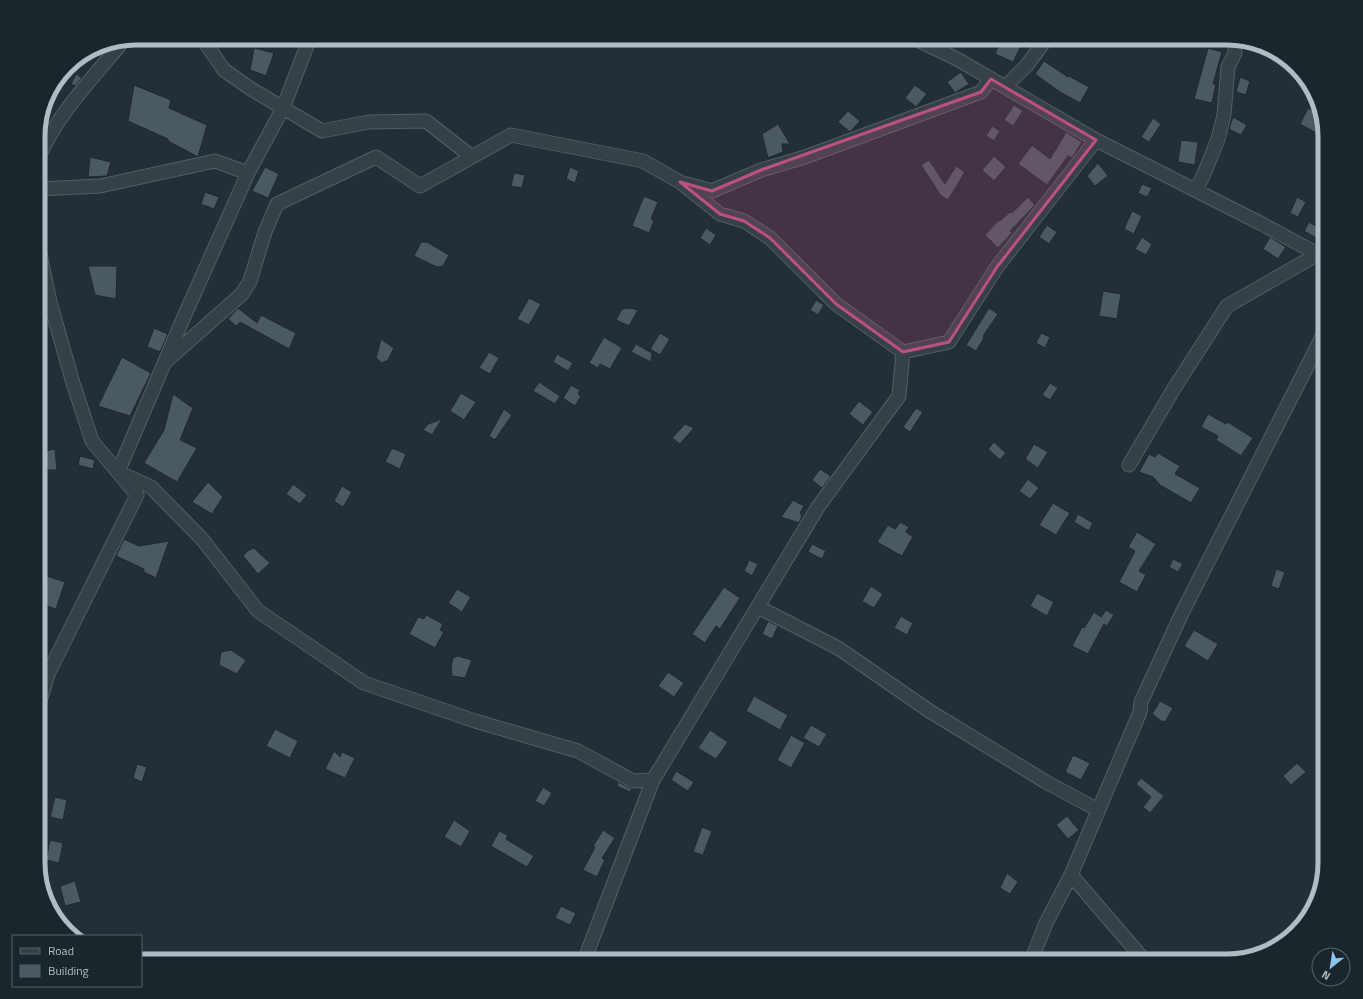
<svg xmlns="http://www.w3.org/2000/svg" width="1363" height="999" font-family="'Titillium Web',sans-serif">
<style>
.building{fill:#4b5962;stroke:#1d272e}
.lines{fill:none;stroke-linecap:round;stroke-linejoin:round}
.street-casing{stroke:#545e65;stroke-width:15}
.street{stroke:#364047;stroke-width:13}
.marked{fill:#bc517f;fill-opacity:0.2;stroke:#bc517f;stroke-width:3;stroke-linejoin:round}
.rim{fill:none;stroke:#b1bbc3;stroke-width:5}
</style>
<rect width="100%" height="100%" fill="#232e36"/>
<!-- building -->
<path class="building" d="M978 38H1015L1023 42 1013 62 995 54 998 47Z
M254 48 274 53 266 76 250 70Z
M1208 48 1222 52 1213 84H1216L1212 103 1194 99Z
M1044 61 1068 77 1069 76 1089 87 1080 103 1060 92 1035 74Z
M961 72 969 84 955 93 947 82Z
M76 74 82 78 75 86 71 84Z
M1240 77 1250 81 1246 95 1236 92Z
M134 85 171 100 169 108 207 125 198 157 168 141V139L128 121Z
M915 85 927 94 916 107 905 98Z
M1014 105 1023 111 1013 126 1004 120Z
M1308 108 1320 114 1322 125 1318 134 1300 124Z
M848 111 860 121 850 132 838 122Z
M1233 117 1247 125 1241 135 1229 129Z
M1153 118 1161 124 1149 142 1141 137Z
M778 124 790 144H782L783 152 768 158 762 134Z
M992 126 1000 131 994 141 986 136Z
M1066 132 1082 142 1072 158 1068 156 1047 185 1018 164 1032 145 1050 159Z
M1181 140 1198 142 1195 165 1178 162Z
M994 156 1006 167 994 181 982 170Z
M90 157 111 162 107 176 88 177Z
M929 160 945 184 956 166 965 172 948 200 941 196 921 165Z
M1098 163 1108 176 1095 186 1087 176Z
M265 167 279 174 268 198 252 191Z
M570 167 579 171 575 183 566 179Z
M514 173 525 175 522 188 511 186Z
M1142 184 1152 188 1147 197 1138 193Z
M205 192 219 197 214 209 201 204Z
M644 196 658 202 651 219 654 221 649 233 632 226Z
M1028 197 1035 205 1010 231 1012 233 998 248 985 235 999 220 1000 221 1010 212 1012 213Z
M1297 197 1306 202 1298 217 1290 213Z
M1132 211 1142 216 1134 234 1124 229Z
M1309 222 1325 231V243L1304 231Z
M1047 225 1057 232 1049 244 1039 237Z
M706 228 716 235 710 245 700 238Z
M1142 237 1152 244 1146 255 1135 249Z
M1270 237 1286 247 1278 259 1263 249Z
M421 242H427L449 255 443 266 437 267 414 256Z
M88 266H117L116 299 95 295Z
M1103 291 1121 294 1117 319 1099 316Z
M529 298 541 304 529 325 517 319Z
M816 300 824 305 818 315 810 310Z
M238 308 257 323 261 315 296 333 289 349 240 322 236 326 228 319Z
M630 308 638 310 629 326 616 320 622 309Z
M989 308 998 314 983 336 984 338 976 351 966 345Z
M154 328 168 334 160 352 147 347Z
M660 333 670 339 660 355 650 349Z
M1041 333 1050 337 1045 348 1036 343Z
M604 337 622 348 610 369 600 364 598 368 589 363Z
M381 339 394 348 388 360 382 363 376 358Z
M636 344 652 353 651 362 631 352Z
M489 352 499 358 490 374 479 368Z
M557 354 573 363 568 371 553 362Z
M122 357 151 373 130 416 98 406Z
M539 382 560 396 555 404 533 391Z
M1050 383 1058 388 1050 400 1042 395Z
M571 385 580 390 578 394 581 396 575 406 563 398Z
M461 393 476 402 464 420 450 411Z
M173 394 193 408 180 440 197 448 177 482 144 463 164 430Z
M859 401 873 412 863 425 849 414Z
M916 408 923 412 910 432 903 427Z
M504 409 512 415 495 440 489 436Z
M1208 414 1226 424 1228 422 1253 438 1241 456 1216 440 1218 436 1201 427Z
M442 419 432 435 423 430 428 424Z
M685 424 694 428 680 444 672 438Z
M42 432 46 451 55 449 57 470H38V433Z
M994 442 1006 453 1000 460 988 449Z
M1034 444 1048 452 1038 468 1025 459Z
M392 448 406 454 400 469 385 462Z
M1158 453 1180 466 1175 474 1200 488 1191 503 1160 485 1153 477 1139 472 1149 454 1155 457Z
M80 456 95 460 93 469 78 465Z
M820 469 831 476 822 488 812 480Z
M1028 479 1039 488 1030 499 1019 491Z
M208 482 223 497 212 514 192 502Z
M293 484 307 495 300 504 286 494Z
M342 486 352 492 343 507 334 501Z
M793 500 804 506 800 513 802 516 799 523 781 517Z
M1053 503 1070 513 1056 535 1039 525Z
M1078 514 1093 523 1089 531 1074 522Z
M900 522 909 527 906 532 913 537 902 556 877 542 888 525 895 529Z
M1137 532 1156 544 1139 571 1146 575 1137 592 1119 582 1135 551 1128 547Z
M124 539 139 546 169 541 156 578 144 572V569L116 556Z
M812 544 826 551 822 559 808 552Z
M254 548 270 563 258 574 243 556 247 551Z
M1173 559 1183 564 1178 572 1169 567Z
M749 560 758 564 752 576 744 571Z
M1276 569 1285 572 1279 589 1271 586Z
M47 576 65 582 56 609 38 603Z
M871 586 883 594 874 608 862 601Z
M724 587 740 598 720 629 716 626 705 643 692 634Z
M457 589 471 597 462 612 448 603Z
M1037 593 1054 602 1047 616 1030 606Z
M1106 610 1114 615 1107 626 1104 624 1088 654 1072 646 1082 627 1084 628 1094 612 1101 617Z
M426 615 443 624 440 630 444 632 435 648 409 634 418 617 424 619Z
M901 616 913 623 907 635 894 628Z
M768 621 778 626 772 639 762 634Z
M1194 630 1218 644 1208 661 1184 646Z
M231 650 246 660 237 674 219 665 221 652Z
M458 656 472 660 465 678 452 676 451 667 453 658Z
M668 672 684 683 674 697 658 686Z
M754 696 788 715 780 730 746 711Z
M1160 701 1173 708 1165 722 1161 721 1152 714Z
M811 725 827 734 819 747 803 738Z
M275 729 298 741 290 758 266 746Z
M710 730 728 742 716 759 698 748Z
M791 735 805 743 791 768 777 760Z
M334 751 340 757 342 752 355 758 345 778 325 769Z
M1073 755 1090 763 1081 780 1065 772Z
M1297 763 1306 772 1291 785 1283 776Z
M137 764 147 767 142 782 133 778Z
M676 771 694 782 688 791 671 780Z
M1141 778 1164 796 1150 813 1143 807 1151 797 1136 784Z
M618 782 632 789 630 792 617 786Z
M543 787 552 793 544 806 535 801Z
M55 797 67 800 63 820 50 817Z
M1067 816 1079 830 1068 839 1056 825Z
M454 820 470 831 461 847 444 837Z
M702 827 712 831 703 855 693 852Z
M603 830 615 838 602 858 605 860 597 877 583 870 595 847 593 846Z
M499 831 508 835 506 839 534 856 527 867 491 846Z
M50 840 63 843 59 863 46 860Z
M1007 873 1018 882 1010 894 1000 888Z
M75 881 81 902 65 906 60 886Z
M561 906 576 913 570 925 555 918Z"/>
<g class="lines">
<defs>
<path id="street" d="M202 38 224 70 251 89 322 131 369 122 426 121 472 157
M913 38 957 59 1096 140 1262 224 1325 258
M1005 87 1027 65 1047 38
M38 159C57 114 93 78 124 40
M687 184 712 191 761 170 805 157 981 92 991 79
M38 189 100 186 215 161 248 173
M1196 190 1204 174 1218 139 1224 115 1228 67 1235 53V39
M38 245 50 302 73 383 92 441 122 477
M38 303 51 307
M166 361 242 294 250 281 265 232 277 204 376 157 420 186 511 135 643 161 680 182 720 214 744 221 770 238 836 304 903 352
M1129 465 1173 390 1227 306 1318 254
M118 472 151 487 202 539 258 611 364 683 475 721 578 751 633 781 653 780 584 961
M758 607 838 648 931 712 1046 782 1098 810
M38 708 48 674 137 495 118 472 183 319 248 173 283 108 310 38
M653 780 818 507 899 396 903 352 949 342 997 267 1096 140
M1071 875 1145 961
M1031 961 1046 923 1071 875 1140 712 1141 702 1182 613 1325 331"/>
</defs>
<!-- street casing -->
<use href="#street" class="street-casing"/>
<!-- street -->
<use href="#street" class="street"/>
</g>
<!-- marked area -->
<path class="marked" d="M991 79 1096 140 997 267 949 342 903 352 836 304 770 238 744 221 720 214 680 182 712 191 761 170 981 92Z"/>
<!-- crop -->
<path d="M0 0H1363V999H0ZM136 45H1227A91 91 0 0 1 1318 136V863A91 91 0 0 1 1227 954H136A91 91 0 0 1 45 863V136A91 91 0 0 1 136 45Z" fill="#1b252c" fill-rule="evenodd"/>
<path class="rim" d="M136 45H1227A91 91 0 0 1 1318 136V863A91 91 0 0 1 1227 954H136A91 91 0 0 1 45 863V136A91 91 0 0 1 136 45Z"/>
<!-- legend -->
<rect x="12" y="935" width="130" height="52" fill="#1b252c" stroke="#576168"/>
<rect x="20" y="948" width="20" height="6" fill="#364047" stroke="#576168"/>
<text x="48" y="955" font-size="12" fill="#b1bbc3">Road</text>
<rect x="20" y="965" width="20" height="12" fill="#4b5962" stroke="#576168"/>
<text x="48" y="975" font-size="12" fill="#b1bbc3">Building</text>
<!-- north arrow -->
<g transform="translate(1331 967) rotate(210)"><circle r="19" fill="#1b252c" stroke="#576168"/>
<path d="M0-3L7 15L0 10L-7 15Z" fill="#8bc2ee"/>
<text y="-6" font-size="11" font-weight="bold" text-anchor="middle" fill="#b1bbc3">N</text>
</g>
</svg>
